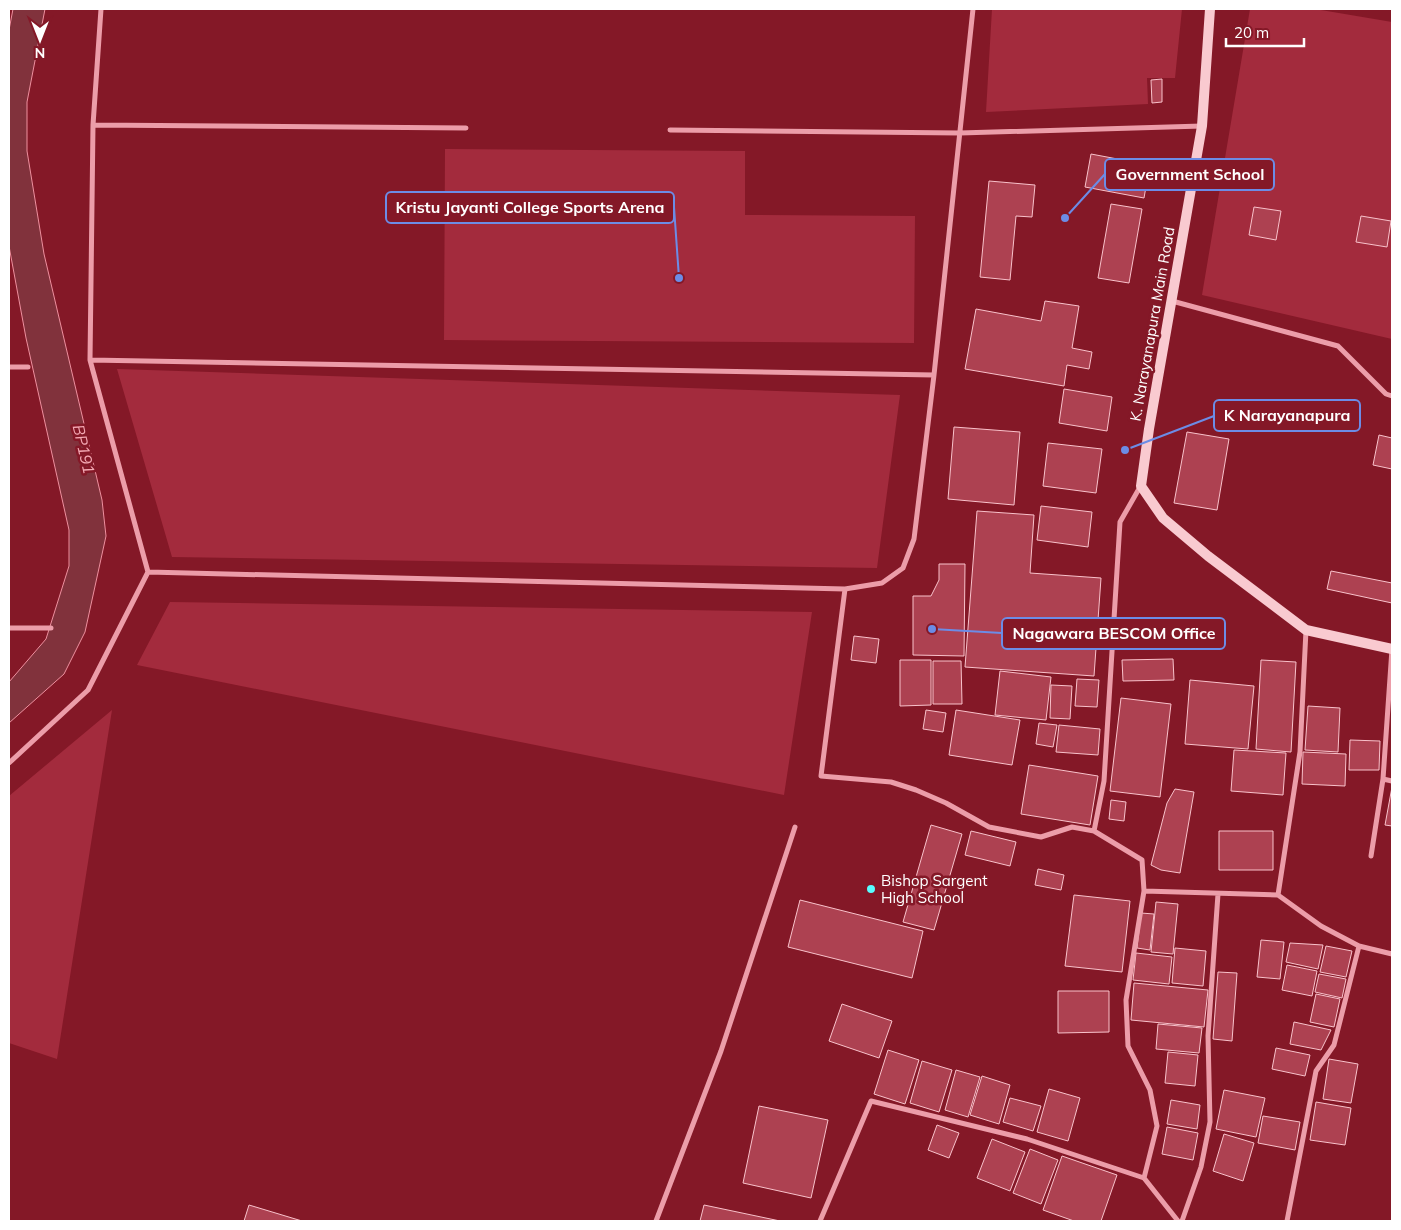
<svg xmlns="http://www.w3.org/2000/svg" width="1401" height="1230" font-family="Mulish,sans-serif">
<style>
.green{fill:#a32b3d}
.water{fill:#81323c;stroke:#ee909f}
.building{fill:#ad4151;stroke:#f9c2cb}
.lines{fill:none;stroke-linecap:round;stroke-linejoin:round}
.street{stroke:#ec9da9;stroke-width:5}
.secondary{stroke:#f9cad0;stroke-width:10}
.poi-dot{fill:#58fdff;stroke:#841827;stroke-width:2}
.labels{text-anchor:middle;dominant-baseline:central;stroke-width:5;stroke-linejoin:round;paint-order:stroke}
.street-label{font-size:15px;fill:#fff;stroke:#841827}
.poi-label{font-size:15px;fill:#fff;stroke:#841827;text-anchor:start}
.water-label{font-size:16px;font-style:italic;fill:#f4a9b4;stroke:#841827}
.leader{fill:none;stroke:#6c8ce6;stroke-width:2}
.callout-dot{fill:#6c8ce6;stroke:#841827;stroke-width:2}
.callout{fill:#841827;stroke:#6c8ce6;stroke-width:2}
.callout-label{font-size:16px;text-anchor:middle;font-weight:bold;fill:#fff}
</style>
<rect width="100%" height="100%" fill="#841827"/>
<!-- green -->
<path class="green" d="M992 9H1182L1175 78H1147L1148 104 986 112Z
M1250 9H1315L1392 22V339L1202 295Z
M445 149 745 151V215L915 216 914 343 444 340Z
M117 369 900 395 877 568 172 557Z
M170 602 812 612 784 795 137 665Z
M112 710 57 1059 9 1043V796Z"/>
<!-- water -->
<path class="water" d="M13 9H45L27 102V151L44 254 102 500 106 536 85 632 64 674 9 723V682L46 639 69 566V530L26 338 9 246V30Z"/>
<!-- building -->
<path class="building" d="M1162 79V102L1152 103 1151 80Z
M1091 154 1160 167 1157 183 1147 181 1144 198 1085 187Z
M989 181 1035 185 1032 217 1016 216 1010 280 980 277Z
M1111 204 1142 209 1129 283 1098 278Z
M1254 207 1281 211 1276 240 1249 235Z
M1361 216 1391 221 1387 247 1356 242Z
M1045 301 1079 306 1072 348 1092 352 1089 369 1067 365 1064 386 965 369 976 309 1041 321Z
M1064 389 1112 397 1107 431 1059 423Z
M954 427 1020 432 1014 505 948 499Z
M1187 432 1229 439 1217 510 1174 503Z
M1379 435 1392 438V469L1373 465Z
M1048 443 1102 449 1096 493 1043 486Z
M1041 506 1092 512 1088 547 1037 540Z
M977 511 1034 515 1030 573 1101 578 1094 676 965 667Z
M939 564H965L964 656 913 655V596H931L939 580Z
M1331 571 1392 583V603L1327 589Z
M854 636 879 639 876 663 851 660Z
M1173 659 1174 680 1123 681 1122 660Z
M900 660H931V705L900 706Z
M1261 660 1296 662 1291 752 1256 749Z
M933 661H961L962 704H933Z
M1000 671 1051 677 1046 720 995 715Z
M1077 679 1099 680 1097 707 1075 706Z
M1190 680 1254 686 1248 749 1185 744Z
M1051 685 1072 686 1070 719 1050 718Z
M1121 698 1171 704 1160 797 1110 791Z
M1308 706 1340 708 1338 752 1305 750Z
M926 710 946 713 943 732 923 729Z
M956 710 1020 720 1012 765 949 755Z
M1039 723 1057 725 1053 747 1036 744Z
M1059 725 1100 729 1098 755 1056 752Z
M1350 740 1380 741 1379 770H1349Z
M1234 750 1286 753 1283 795 1231 791Z
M1303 752 1346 754 1345 786 1302 784Z
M1029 765 1098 776 1090 825 1021 814Z
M1392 787V826L1385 825Z
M1175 789 1194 792 1180 873 1161 870 1151 865 1167 803Z
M1111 800 1126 802 1124 821 1109 819Z
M931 825 962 834 934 930 903 922Z
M971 831 1016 842 1010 866 965 855Z
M1219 831H1273V870H1219Z
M1038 869 1064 875 1061 890 1035 885Z
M1074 895 1130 901 1122 972 1065 966Z
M800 900 923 931 912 978 788 947Z
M1156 902 1178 904 1173 954 1151 952Z
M1141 913 1154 914 1150 950 1137 948Z
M1261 940 1284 942 1280 979 1257 977Z
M1290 943 1323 945 1318 969 1286 962Z
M1326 946 1352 951 1346 977 1320 972Z
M1175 948 1206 951 1203 986 1172 983Z
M1136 953 1172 957 1169 984 1133 980Z
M1287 965 1317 971 1312 996 1282 990Z
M1218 972 1237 973 1232 1041 1213 1039Z
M1319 974 1346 979 1342 998 1315 992Z
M1134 983 1208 990 1204 1027 1131 1020Z
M1058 991H1109V1032L1058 1033Z
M1316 994 1340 999 1334 1027 1310 1022Z
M842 1004 892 1021 879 1058 829 1041Z
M1294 1022 1331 1030 1321 1050 1290 1044Z
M1158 1024 1202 1028 1199 1053 1156 1049Z
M1276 1048 1310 1055 1305 1076 1272 1069Z
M888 1050 919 1060 905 1104 874 1094Z
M1168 1052 1198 1055 1195 1086 1165 1083Z
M1329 1059 1358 1064 1351 1103 1323 1099Z
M922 1061 952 1070 939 1112 910 1103Z
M956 1070 980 1077 968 1117 945 1110Z
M982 1076 1010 1085 999 1124 970 1115Z
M1049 1089 1080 1098 1068 1141 1037 1132Z
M1224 1090 1265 1098 1256 1137 1216 1129Z
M1010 1098 1041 1106 1033 1131 1003 1122Z
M1171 1100 1200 1105 1197 1129 1167 1124Z
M1316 1102 1351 1108 1345 1145 1310 1140Z
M759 1106 828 1120 811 1198 743 1183Z
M1263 1116 1300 1122 1295 1150 1258 1143Z
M937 1125 959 1133 949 1158 928 1150Z
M1167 1127 1198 1133 1193 1160 1162 1154Z
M1224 1134 1254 1143 1243 1181 1213 1171Z
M992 1139 1025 1152 1010 1191 977 1178Z
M1030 1149 1058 1160 1041 1204 1013 1193Z
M1062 1156 1117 1175 1101 1221H1074L1043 1210Z
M249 1205 302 1221H244Z
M704 1205 780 1221H700Z"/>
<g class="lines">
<!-- street -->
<path class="street" d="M93 125 466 128
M670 130 960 133 1202 126
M1172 301 1338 346 1386 394 1392 396
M90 360 934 375
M9 367H28
M148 572 845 589 882 583 903 568 914 539 934 375 973 9
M845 589 821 776 891 782 916 790 946 803 989 827 1041 837 1072 827 1094 831 1142 860 1144 891 1278 895 1321 926 1359 946 1392 954
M9 628H51
M9 763 88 690 148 572 90 360 93 125 101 9
M1383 779 1392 781
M1094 831 1104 781 1120 522 1140 487
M1371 856 1383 779 1392 649
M1144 891 1126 1000 1128 1046 1150 1090 1157 1126 1144 1178
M1278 895 1300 752 1306 630
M656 1221 721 1051 795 827
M820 1221 871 1101 1027 1139 1144 1178 1178 1221
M1182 1221 1201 1167 1210 1122 1208 1036 1218 894
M1287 1221 1316 1071 1334 1045 1359 946"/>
<!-- secondary -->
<path class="secondary" d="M1210 9 1202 126 1149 429 1141 486 1163 518 1208 556 1306 630 1392 649"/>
</g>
<!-- markers -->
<circle class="poi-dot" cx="871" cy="889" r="5"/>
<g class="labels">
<!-- street labels -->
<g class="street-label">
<text transform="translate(1152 324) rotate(-80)">K. Narayanapura Main Road</text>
</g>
<!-- poi labels -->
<g class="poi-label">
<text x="881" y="880">Bishop Sargent<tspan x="881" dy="17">High School</tspan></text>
</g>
<!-- water labels -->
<g class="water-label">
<text transform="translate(84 449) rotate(77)">BP191</text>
</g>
</g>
<!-- callouts -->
<path class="leader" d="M1065 218L1105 174M679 278L674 207M1125 450L1214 416M932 629L1002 633"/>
<g class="callout-dot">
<circle cx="1065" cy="218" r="5"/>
<circle cx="679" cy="278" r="5"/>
<circle cx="1125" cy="450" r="5"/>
<circle cx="932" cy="629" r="5"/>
</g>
<g class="callout">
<rect x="1105" y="159" width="169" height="31" rx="5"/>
<rect x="386" y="192" width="288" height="31" rx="5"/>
<rect x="1214" y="400" width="146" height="31" rx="5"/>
<rect x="1002" y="618" width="223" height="31" rx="5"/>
</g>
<g class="callout-label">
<text x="1190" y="180">Government School</text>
<text x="530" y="213">Kristu Jayanti College Sports Arena</text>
<text x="1287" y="421">K Narayanapura</text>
<text x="1114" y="639">Nagawara BESCOM Office</text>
</g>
<!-- border -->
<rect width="1401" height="1230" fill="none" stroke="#ffffff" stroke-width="20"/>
<!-- north arrow -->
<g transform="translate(40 40) rotate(180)" stroke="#841827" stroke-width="4" paint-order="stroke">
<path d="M0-4L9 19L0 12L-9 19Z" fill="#ffffff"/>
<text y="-8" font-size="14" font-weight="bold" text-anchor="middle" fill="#ffffff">N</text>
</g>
<!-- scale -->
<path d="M1226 38v8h78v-8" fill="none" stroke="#ffffff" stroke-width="2.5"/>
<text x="1234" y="38" font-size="15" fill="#ffffff" stroke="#841827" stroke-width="4" paint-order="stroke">20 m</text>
</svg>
